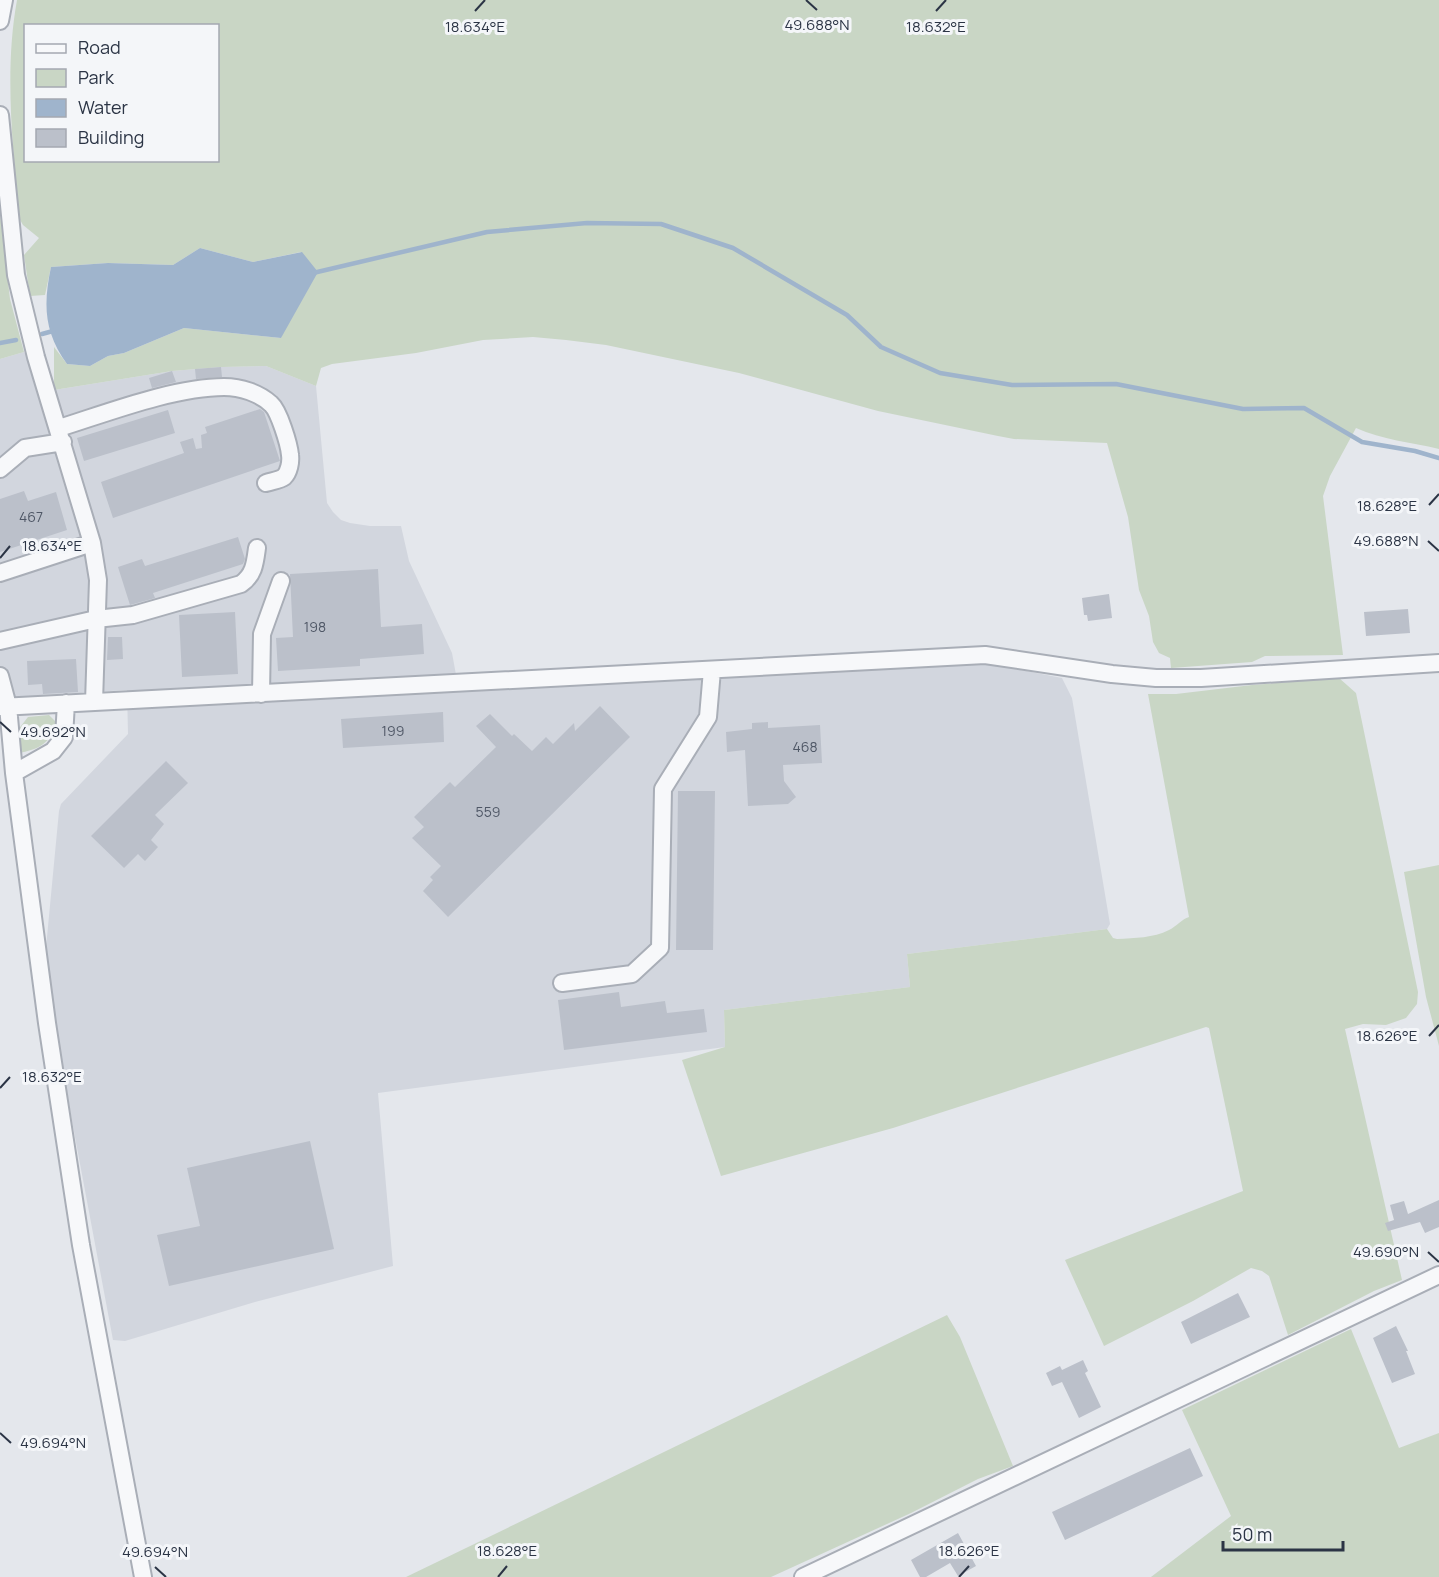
<svg xmlns="http://www.w3.org/2000/svg" width="1439" height="1577" font-family="Manrope,sans-serif">
<style>
.built{fill:#d2d6de}
.green{fill:#c9d6c5;fill-rule:evenodd}
.water{fill:#9fb4cc}
.lines{fill:none;stroke-linecap:round;stroke-linejoin:round}
.stream{stroke:#9fb4cc;stroke-width:4.5}
.building{fill:#bbc0ca}
.minor-casing{stroke:#a9aeb7;stroke-width:20}
.minor{stroke:#f7f8fa;stroke-width:16}
.ticks{fill:none;stroke:#2b3445;stroke-width:2}
.labels{text-anchor:middle;dominant-baseline:central;stroke-width:6;stroke-linejoin:round;paint-order:stroke}
.number-label{font-size:14px;fill:#4f5766}
.ticks-label{font-size:15px;text-anchor:middle;fill:#2b3445;stroke:#f4f6f9;stroke-width:6;stroke-linejoin:round;paint-order:stroke}
</style>
<rect width="100%" height="100%" fill="#e4e7ec"/>
<!-- built -->
<path class="built" d="M24 352 54 390 172 371 221 367 266 366 316 386 327 503 333 512 341 520 350 523 370 526H401L409 561 452 653 459 691 990 664 1062 678 1072 698 1110 924 1107 929 907 954 910 987 724 1010 725 1047 378 1093 393 1266 255 1302 125 1341 113 1340 72 1121 45 958 59 811 61 804 128 734 127 690 43 695 0 700V359Z"/>
<!-- green -->
<path class="green" d="M17 0H1439V449C1411 442 1382 440 1356 428L1330 476 1323 496 1343 655 1265 656 1252 662 1171 668 1170 658 1159 653 1153 642 1149 616 1139 590 1128 517 1107 443 1014 439 998 436 878 411 739 373 606 345 566 340 533 337 483 340 416 353 332 364 321 368 316 386 266 366 221 367 172 371 54 390V347L67 364 90 366 108 356 124 353 184 328 281 338 301 252 253 262 200 248 173 265 108 263 51 267 45 295 30 296 24 255 39 238 23 225 19 218C13 146 4 72 17 0ZM26 26H218V160H26Z
M0 214 10 299 24 352 0 359Z
M1339 678 1356 693 1418 992 1417 1004 1406 1018 1386 1025 1363 1024 1345 1029 1402 1280 1374 1291 1288 1335 1269 1276 1262 1271 1251 1268 1193 1301 1104 1346 1065 1260 1243 1191 1209 1028 1206 1027 893 1128 721 1176 682 1060 725 1047 724 1010 910 987 907 954 1107 929 1113 938 1117 939C1135 938 1153 938 1169 930 1177 926 1182 919 1189 917L1148 694H1176L1252 685Z
M49 715 56 722C52 743 38 750 18 753L17 731 28 717Z
M1439 865V1046L1426 997 1404 872Z
M947 1315 960 1337 1013 1466 978 1479 911 1513 771 1577H406Z
M1351 1329 1399 1448 1439 1433V1577H1151L1231 1516 1182 1410Z"/>
<!-- water -->
<path class="water" d="M200 248 253 262 302 252 318 272 281 338 184 328 124 353 108 356 90 366 67 364C44 332 43 305 51 267L108 263 173 265Z"/>
<g class="lines">
<!-- stream -->
<path class="stream" d="M313 273 487 232 587 223 661 224 733 248 847 315 881 347 940 373 1012 385 1116 384 1243 409 1304 408 1362 442 1415 451 1439 458
M42 334 53 331
M0 343 16 340"/>
</g>
<!-- building -->
<path class="building" d="M221 367 222 377 196 379 195 369Z
M172 371 176 382 152 388 149 378Z
M260 409 264 412 280 461 113 518 101 482 184 453 180 442 193 438 196 449 202 448 201 435 207 433 205 427Z
M168 410 175 433 84 461 77 438Z
M24 491 28 501 56 492 67 530 0 552V499Z
M238 537 245 559 243 564 153 593 155 598 130 605 118 567 142 559 145 566Z
M378 569 381 627 422 624 424 654 360 659V666L278 671 276 638 293 637 290 574Z
M1109 594 1112 618 1088 621 1087 615H1084L1082 598Z
M1408 609 1410 633 1366 636 1364 612Z
M235 612 238 674 182 677 179 615Z
M108 637H122L123 659 107 660Z
M76 659 78 692 43 694 42 684 28 685 27 661Z
M600 706 630 737 448 917 423 891 433 880 430 877 441 866 412 838 424 827 414 817 450 782 455 787 496 747 476 726 490 714 512 736 514 734 532 751 546 737 553 744 574 723 575 731Z
M443 712 444 742 343 748 341 719Z
M768 722V728L820 725 822 763 783 765 784 781 796 797 788 804 748 806 745 750 727 752 726 732 752 729V723Z
M166 761 188 783 155 815 164 824 151 840 158 847 145 861 138 854 124 868 91 836Z
M678 791H715L713 950H676Z
M619 992 621 1007 665 1001 667 1013 704 1009 707 1032 564 1050 558 1000Z
M310 1141 334 1249 169 1286 157 1235 200 1226 187 1168Z
M1439 1200V1227L1425 1233 1420 1222 1388 1231 1385 1223 1394 1220 1390 1205 1404 1201 1408 1214Z
M1238 1293 1250 1317 1191 1344 1181 1322Z
M1396 1326 1408 1351H1406L1415 1374 1392 1383 1373 1338Z
M1083 1360 1088 1371 1085 1373 1101 1407 1079 1418 1062 1382 1052 1386 1046 1373 1060 1366 1062 1370Z
M1190 1448 1203 1476 1065 1540 1052 1512Z
M958 1533 976 1566 958 1576 950 1563 926 1577H920L911 1560Z"/>
<g class="lines">
<defs>
<path id="minor" d="M0 21 4 0
M0 115 16 275 36 357 92 543 98 580 94 702
M59 428C107 413 174 387 224 387 241 387 259 393 271 404 279 411 289 444 290 455 291 462 289 472 284 477 280 480 272 481 266 483
M0 469 25 448 63 442
M0 573 92 543
M0 641 96 619 133 615 241 584C254 575 255 563 257 548
M0 676 8 706 14 773 47 1023 81 1245 143 1577
M261 694 262 634 281 581
M0 707 985 655 1112 674 1156 678H1201L1439 663
M14 773 53 751 64 737 66 703
M562 983 632 974 660 948 663 789 708 717 712 670
M803 1577 1439 1275"/>
</defs>
<!-- minor casing -->
<use href="#minor" class="minor-casing"/>
<!-- minor -->
<use href="#minor" class="minor"/>
</g>
<!-- ticks -->
<path class="ticks" d="M806 0 817 10M475 11 485 0M936 11 946 0M1429 505 1439 494M1428 541 1439 551M0 558 10 546M0 722 11 732M1429 1036 1439 1025M0 1088 10 1077M1428 1252 1439 1262M0 1433 11 1443M155 1567 166 1577M498 1577 507 1566M959 1577 969 1566"/>
<g class="labels">
<!-- number labels -->
<g class="number-label">
<text x="31" y="516">467</text>
<text x="315" y="626">198</text>
<text x="393" y="730">199</text>
<text x="805" y="746">468</text>
<text x="488" y="811">559</text>
</g>
</g>
<g class="ticks-label">
<text x="817" y="30">49.688°N</text>
<text x="475" y="32">18.634°E</text>
<text x="936" y="32">18.632°E</text>
<text x="1387" y="511">18.628°E</text>
<text x="1386" y="546">49.688°N</text>
<text x="52" y="551">18.634°E</text>
<text x="53" y="737">49.692°N</text>
<text x="1387" y="1041">18.626°E</text>
<text x="52" y="1082">18.632°E</text>
<text x="1386" y="1257">49.690°N</text>
<text x="53" y="1448">49.694°N</text>
<text x="507" y="1556">18.628°E</text>
<text x="969" y="1556">18.626°E</text>
<text x="155" y="1557">49.694°N</text>
</g>
<!-- legend -->
<rect x="24" y="24" width="195" height="138" fill="#f4f6f9" stroke="#a4a8b1" stroke-width="1.5"/>
<rect x="36" y="44" width="30" height="9" fill="#f7f8fa" stroke="#a4a8b1" stroke-width="1.5"/>
<text x="78" y="54" font-size="18" fill="#2b3445">Road</text>
<rect x="36" y="69" width="30" height="18" fill="#c9d6c5" stroke="#a4a8b1" stroke-width="1.5"/>
<text x="78" y="84" font-size="18" fill="#2b3445">Park</text>
<rect x="36" y="99" width="30" height="18" fill="#9fb4cc" stroke="#a4a8b1" stroke-width="1.5"/>
<text x="78" y="114" font-size="18" fill="#2b3445">Water</text>
<rect x="36" y="129" width="30" height="18" fill="#bbc0ca" stroke="#a4a8b1" stroke-width="1.5"/>
<text x="78" y="144" font-size="18" fill="#2b3445">Building</text>
<!-- scale -->
<path d="M1223 1541v9h120v-9" fill="none" stroke="#2b3445" stroke-width="3"/>
<text x="1232" y="1541" font-size="18" fill="#2b3445" stroke="#f4f6f9" stroke-width="4.5" paint-order="stroke">50 m</text>
</svg>
